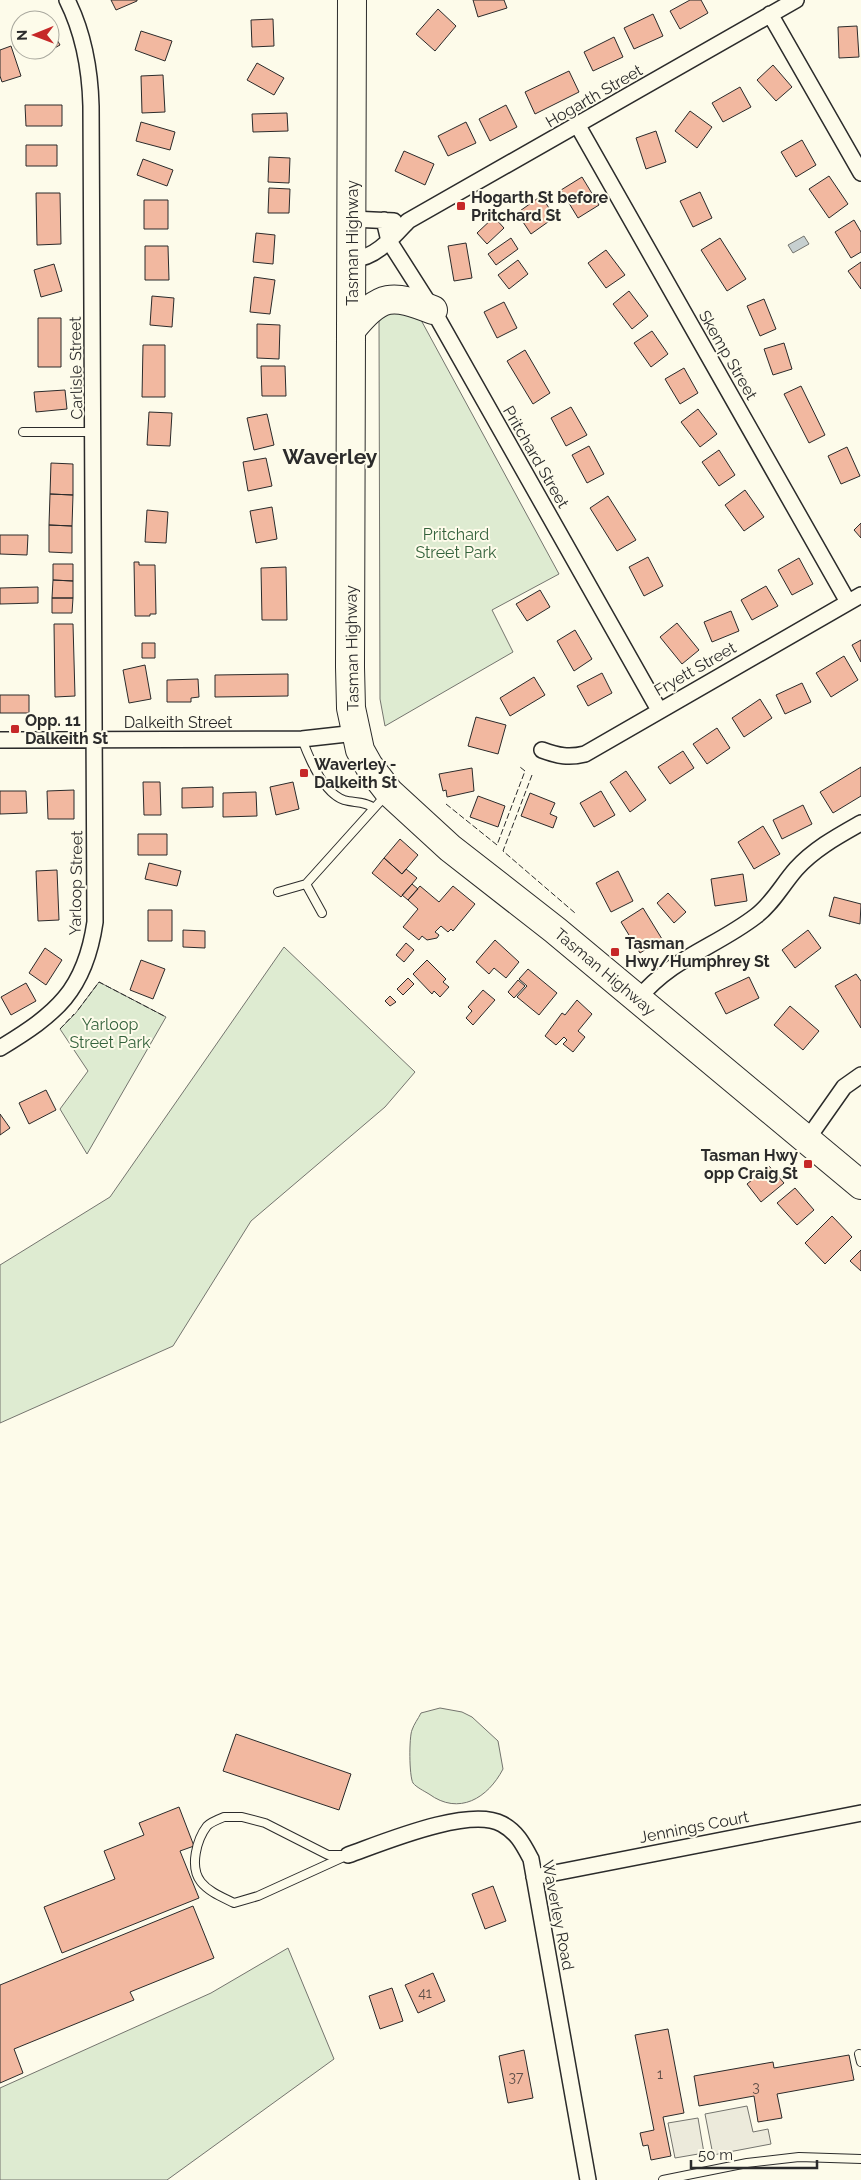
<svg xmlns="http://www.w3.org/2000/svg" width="861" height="2180" font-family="Raleway,sans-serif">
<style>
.green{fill:#deebd1;stroke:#74746e}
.parking{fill:#eceadb;stroke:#74746e}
.water{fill:#c7d0d0;stroke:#74746e}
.building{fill:#f2b8a0;stroke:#2b2b2b}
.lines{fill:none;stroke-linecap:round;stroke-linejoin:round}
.lane-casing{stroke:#2b2b2b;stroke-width:10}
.street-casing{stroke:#2b2b2b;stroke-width:18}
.highway-casing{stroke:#2b2b2b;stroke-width:30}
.lane{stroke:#fdfbea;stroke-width:8}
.street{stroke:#fdfbea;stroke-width:15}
.highway{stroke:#fdfbea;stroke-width:28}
.fence{stroke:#2b2b2b;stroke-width:1;stroke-dasharray:6 2.5;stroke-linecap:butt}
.poi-dot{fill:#c62828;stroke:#fdfbea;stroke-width:2}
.labels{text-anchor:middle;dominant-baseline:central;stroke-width:4;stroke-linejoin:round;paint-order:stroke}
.number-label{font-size:14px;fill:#5d4e48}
.street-label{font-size:16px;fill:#2b2b2b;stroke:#fdfbea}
.poi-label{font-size:16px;font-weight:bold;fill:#2b2b2b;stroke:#fdfbea;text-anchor:start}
.park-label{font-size:16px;fill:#34623c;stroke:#fdfbea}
.district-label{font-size:21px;font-weight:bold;fill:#2b2b2b;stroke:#fdfbea}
</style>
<rect width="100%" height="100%" fill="#fdfbea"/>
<!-- green -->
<path class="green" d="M391 311H400L421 320 559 574 492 610 513 652 385 726 380 699 379 318Z
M284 947 415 1072 385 1107 251 1221 173 1346 0 1423V1265L110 1197Z
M99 982 166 1017 87 1154 60 1109 88 1071 60 1029 75 1014Z
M440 1708 462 1712 472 1717 498 1741 503 1769C488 1798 459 1816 429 1794 424 1791 416 1787 413 1783 409 1776 409 1737 412 1730 414 1724 418 1719 421 1713Z
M288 1948 334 2059 167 2180H0V2088L211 1993Z"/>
<!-- parking -->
<path class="parking" d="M747 2106 753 2132 768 2129 771 2144 713 2155 705 2114Z
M698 2118 704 2153 675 2158 668 2123Z"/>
<!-- water -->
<path class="water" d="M804 236 809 244 793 253 788 245Z"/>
<!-- building -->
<path class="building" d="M111 0H137V1L116 10Z
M473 0H504L507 8 478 17Z
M690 0H701L708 13 680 29 670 11Z
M438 9 456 26 435 51 416 34Z
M653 14 663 36 634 49 624 28Z
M273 19 274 46 252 47 251 20Z
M857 26 859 57 839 58 838 27Z
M50 27 60 45 40 56 37 50H50Z
M141 31 172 41 165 61 135 50Z
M614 37 623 57 593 71 584 52Z
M11 46 21 76 2 82 0 76V50Z
M257 63 284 78 274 95 247 80Z
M773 65 792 87 776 101 757 80Z
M569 71 579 92 535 114 525 92Z
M163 75 165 112 142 113 141 76Z
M740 87 751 107 723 122 712 103Z
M25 105H62V126H26Z
M506 105 517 127 490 141 479 119Z
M690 111 712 127 697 148 675 131Z
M287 113 288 131 253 132 252 114Z
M141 122 175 132 170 150 136 141Z
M466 122 476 143 448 156 438 136Z
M656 131 666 162 646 169 636 138Z
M802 140 816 165 796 177 781 152Z
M26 145H57V166H26Z
M404 151 434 164 425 185 395 171Z
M269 157 290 158 289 183 268 182Z
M143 159 173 170 167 186 137 175Z
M829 176 848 204 829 218 809 189Z
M582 177 599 205 578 218 561 190Z
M269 188 290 189 289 213H268Z
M700 192 712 218 693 227 680 201Z
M36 193H60L61 244 37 245Z
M541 196 555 217 531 234 517 213Z
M144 200H168V229H144Z
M494 217 504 228 487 244 477 233Z
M854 220 861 232V252L851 258 835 232Z
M256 233 275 235 273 264 253 262Z
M511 238 518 249 496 265 488 254Z
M720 238 746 279 727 291 701 250Z
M466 243 472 278 454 281 448 246Z
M145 246H168L169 280H145Z
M606 250 625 275 606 288 588 263Z
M518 260 528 274 509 289 498 275Z
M861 262V289L848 271Z
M54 264 62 291 41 297 34 270Z
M254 277 275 280 270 314 250 312Z
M629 291 648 316 632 329 613 304Z
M152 296 174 298 172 327 150 325Z
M764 299 776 329 760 336 747 306Z
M504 302 517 328 497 338 484 312Z
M38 318H61V367H38Z
M257 324 280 325 279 359 257 358Z
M652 331 668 354 651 367 634 343Z
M784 343 792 369 773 375 764 349Z
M143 345H165V397H142Z
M525 350 550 393 533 404 507 361Z
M261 366H285L286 396H262Z
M684 368 698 393 680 404 665 379Z
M801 386 825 435 809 443 784 394Z
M65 390 67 409 36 412 34 392Z
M571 407 587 435 566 446 551 418Z
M698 409 717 434 700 447 681 422Z
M149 412 172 413 170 446 147 445Z
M267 414 274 445 254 450 247 418Z
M589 446 604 474 587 483 572 455Z
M847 447 860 476 841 484 828 456Z
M719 450 735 475 719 486 702 462Z
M266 458 272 486 248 491 243 462Z
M51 463 73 464V495L50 494Z
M745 490 764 517 744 531 725 505Z
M50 494 73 495 72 526 49 525Z
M608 496 636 540 617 551 590 508Z
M272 507 277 539 256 543 250 511Z
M147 510 168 512 166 543 145 542Z
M861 523V538L854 530Z
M49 525 72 526V553L49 552Z
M0 535H28L27 555 0 554Z
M648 557 663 586 644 596 629 567Z
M799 558 813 584 792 595 778 570Z
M134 562H139V565H155L156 614H150V616H135Z
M53 564H73V581L53 580Z
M286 567 287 620H262L261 568Z
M53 580 73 581V598H52Z
M766 586 778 606 752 620 741 600Z
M38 587V603L0 604V588Z
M540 590 550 607 527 621 516 604Z
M52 598H73L72 613H52Z
M731 611 739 631 712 642 704 622Z
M677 623 699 650 682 664 660 637Z
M54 624H73L75 696 55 697Z
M575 630 592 659 574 671 557 641Z
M861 640V662L852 645Z
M142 643H155V658H142Z
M844 656 858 680 831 697 816 673Z
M145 665 151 699 129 703 123 670Z
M602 673 612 693 588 706 577 686Z
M288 674V696L215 697V675Z
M534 677 545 695 510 716 500 698Z
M198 679 199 697 191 698V702H167V680Z
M802 683 811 702 785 714 776 695Z
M0 695H29V713H0Z
M760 699 772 718 744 737 732 718Z
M476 717 506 725 498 754 468 746Z
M717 728 730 748 707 764 693 744Z
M683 751 694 768 670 784 658 767Z
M861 767V796L833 813 820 792Z
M472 768 474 791 447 797 446 790 443 791 439 774Z
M626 771 646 800 630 812 610 782Z
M143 782H160L161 815H144Z
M293 782 299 809 276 815 270 787Z
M213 787V807L182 808V788Z
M74 790V819H48L47 791Z
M0 791H26L27 813 0 814Z
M601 791 615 815 594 827 580 803Z
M256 792 257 816 223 817V793Z
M530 793 555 803 550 814 557 817 553 828 521 816Z
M478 796 505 806 498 827 470 817Z
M803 805 812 824 782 839 773 820Z
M763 826 780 854 754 869 738 842Z
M138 834H167V855H138Z
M400 839 418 855 402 874 384 858Z
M384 858 402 874 406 869 417 878 401 897 372 873Z
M149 863 181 871 177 886 145 879Z
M57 870 59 920 38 921 36 871Z
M618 871 633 901 611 912 596 883Z
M743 874 747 901 715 906 711 879Z
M412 884 418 889 408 900 402 895Z
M420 886 439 902 453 886 475 904 453 931 451 929 448 932 441 926 435 932 439 935 437 938 427 940 422 936 419 940 403 927 418 909 408 900Z
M668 893 686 912 674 923 657 903Z
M834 897 861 904 860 924 829 916Z
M643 908 662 939 640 953 621 922Z
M148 910H172V941H148Z
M183 930 205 931V948L183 947Z
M808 930 821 948 795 968 782 950Z
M495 940 519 962 506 978 494 968 489 974 476 962Z
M406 943 414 950 404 962 396 955Z
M45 948 62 960 46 985 29 973Z
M141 960 165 969 153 999 130 990Z
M427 960 446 979 443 982 449 987 440 997 434 991 432 994 413 974Z
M528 969 557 993 539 1015 517 997 527 986 519 979Z
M856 974 861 981V1028L835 986Z
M749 977 759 998 726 1014 715 993Z
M408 978 414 984 403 995 397 989Z
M518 980 525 986 514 998 508 992Z
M26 983 36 1001 11 1015 1 997Z
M483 990 495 1000 473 1025 466 1018 472 1011 468 1007Z
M390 996 396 1002 390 1006 385 1001Z
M577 1000 592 1014 578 1031 585 1037 573 1052 563 1044 567 1040 564 1037 556 1045 545 1036 562 1013 565 1015Z
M790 1006 819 1031 803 1050 774 1025Z
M46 1090 56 1110 29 1124 19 1103Z
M0 1114 10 1128 0 1135Z
M769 1166 784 1183 761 1202 747 1184Z
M795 1188 814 1210 797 1225 777 1203Z
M832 1216 852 1237 825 1264 805 1243Z
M861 1250V1271L850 1261Z
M236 1734 351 1774 339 1810 223 1771Z
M179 1807 194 1846 180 1851 199 1898 62 1953 44 1907 115 1879 104 1851 144 1835 139 1823Z
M493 1886 506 1921 485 1929 472 1894Z
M193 1906 214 1958 130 1992 134 2000 14 2049 23 2073 0 2083V1985Z
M433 1973 445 2001 418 2013 405 1985Z
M392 1988 403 2021 380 2029 369 1996Z
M668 2029 684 2113 663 2117 671 2156 651 2160 648 2145 643 2146 640 2133 654 2130 635 2035Z
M524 2050 533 2098 508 2103 499 2056Z
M849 2055 854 2080 777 2094 782 2118 758 2122 754 2096 699 2106 694 2076 773 2062 774 2068Z"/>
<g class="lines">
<defs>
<path id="lane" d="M23 432H94
M302 739C309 758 323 793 344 800 354 803 365 801 374 808
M306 884 322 913
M278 892 306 884 386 795
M224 1817H242L265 1823 328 1855H348L258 1896 234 1903C222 1897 209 1892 201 1882 189 1867 197 1839 207 1826 211 1822 219 1819 224 1817Z
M859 2054 861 2062
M663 2180 747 2163 799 2157 861 2159"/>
<path id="street" d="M770 14 861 173
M578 126 848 602
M352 219 394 221
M384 220 389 241 433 310 659 710
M353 259C375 259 393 237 408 221L796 0
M0 740 302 739 356 733
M542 750C558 756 569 758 585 754L861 595
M638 999C673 957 716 947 756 916 773 903 782 885 796 869 814 849 838 836 861 823
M0 1048C56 1014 85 991 95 922L91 106C90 68 84 34 67 0
M806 1141 844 1087 861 1075
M348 1855C382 1843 469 1806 502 1824 517 1832 523 1844 531 1859L588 2180
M534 1877 861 1813"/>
<path id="highway" d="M352 0 350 667 351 708 360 750 369 766 389 792 450 848 555 930 861 1185
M352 329C381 293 392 294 433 310"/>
</defs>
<!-- lane casing -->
<use href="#lane" class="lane-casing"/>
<!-- street casing -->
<use href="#street" class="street-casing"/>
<!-- highway casing -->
<use href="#highway" class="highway-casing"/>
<!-- lane -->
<use href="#lane" class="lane"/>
<!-- street -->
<use href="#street" class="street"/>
<!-- highway -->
<use href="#highway" class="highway"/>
<!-- fence -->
<path class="fence" d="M532 775 503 851 575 913
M446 804 497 845 525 771 520 767
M78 1010 99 982 166 1017
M60 1029 74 1014"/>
</g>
<!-- markers -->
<g class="poi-dot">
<rect x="456" y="201" width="10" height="10" rx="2.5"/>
<rect x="10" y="724" width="10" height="10" rx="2.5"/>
<rect x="299" y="768" width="10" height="10" rx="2.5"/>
<rect x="610" y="947" width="10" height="10" rx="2.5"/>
<rect x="803" y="1159" width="10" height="10" rx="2.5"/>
</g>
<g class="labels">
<!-- number labels -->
<g class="number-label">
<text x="425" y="1993">41</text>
<text x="660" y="2074">1</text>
<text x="516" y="2077">37</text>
<text x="756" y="2087">3</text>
</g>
<!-- street labels -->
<g class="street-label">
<text transform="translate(594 96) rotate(-30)">Hogarth Street</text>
<text transform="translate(352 243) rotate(-90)">Tasman Highway</text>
<text transform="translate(728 355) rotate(60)">Skemp Street</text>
<text transform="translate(76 368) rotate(-91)">Carlisle Street</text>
<text transform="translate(536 457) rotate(60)">Pritchard Street</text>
<text transform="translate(352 648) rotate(-91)">Tasman Highway</text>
<text transform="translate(695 669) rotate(-30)">Fryett Street</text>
<text x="178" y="722">Dalkeith Street</text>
<text transform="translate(76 883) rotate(-89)">Yarloop Street</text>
<text transform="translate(605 972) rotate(40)">Tasman Highway</text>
<text transform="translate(694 1827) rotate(-11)">Jennings Court</text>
<text transform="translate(558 1915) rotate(79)">Waverley Road</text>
</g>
<!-- poi labels -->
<g class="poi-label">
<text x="471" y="197">Hogarth St before<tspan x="471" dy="18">Pritchard St</tspan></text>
<text x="25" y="720">Opp. 11<tspan x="25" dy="18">Dalkeith St</tspan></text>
<text x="314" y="764">Waverley -<tspan x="314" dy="18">Dalkeith St</tspan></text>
<text x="625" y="943">Tasman<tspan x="625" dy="18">Hwy/Humphrey St</tspan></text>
<text x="798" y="1155" text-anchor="end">Tasman Hwy<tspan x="798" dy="18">opp Craig St</tspan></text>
</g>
<!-- park labels -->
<g class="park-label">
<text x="456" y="534">Pritchard<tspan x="456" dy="18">Street Park</tspan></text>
<text x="110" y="1024">Yarloop<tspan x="110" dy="18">Street Park</tspan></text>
</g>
<!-- district labels -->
<g class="district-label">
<text x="330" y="456">Waverley</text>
</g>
</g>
<!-- north arrow -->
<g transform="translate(35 35) rotate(269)"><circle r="24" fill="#fdfbea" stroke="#a9a89e"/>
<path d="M0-4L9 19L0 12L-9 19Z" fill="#c62828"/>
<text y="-8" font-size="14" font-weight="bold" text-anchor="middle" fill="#2b2b2b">N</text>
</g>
<!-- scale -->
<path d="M691 2160v8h126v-8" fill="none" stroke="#2b2b2b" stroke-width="2.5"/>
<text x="698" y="2160" font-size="15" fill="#2b2b2b" stroke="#fdfbea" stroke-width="4" paint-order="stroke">50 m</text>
</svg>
